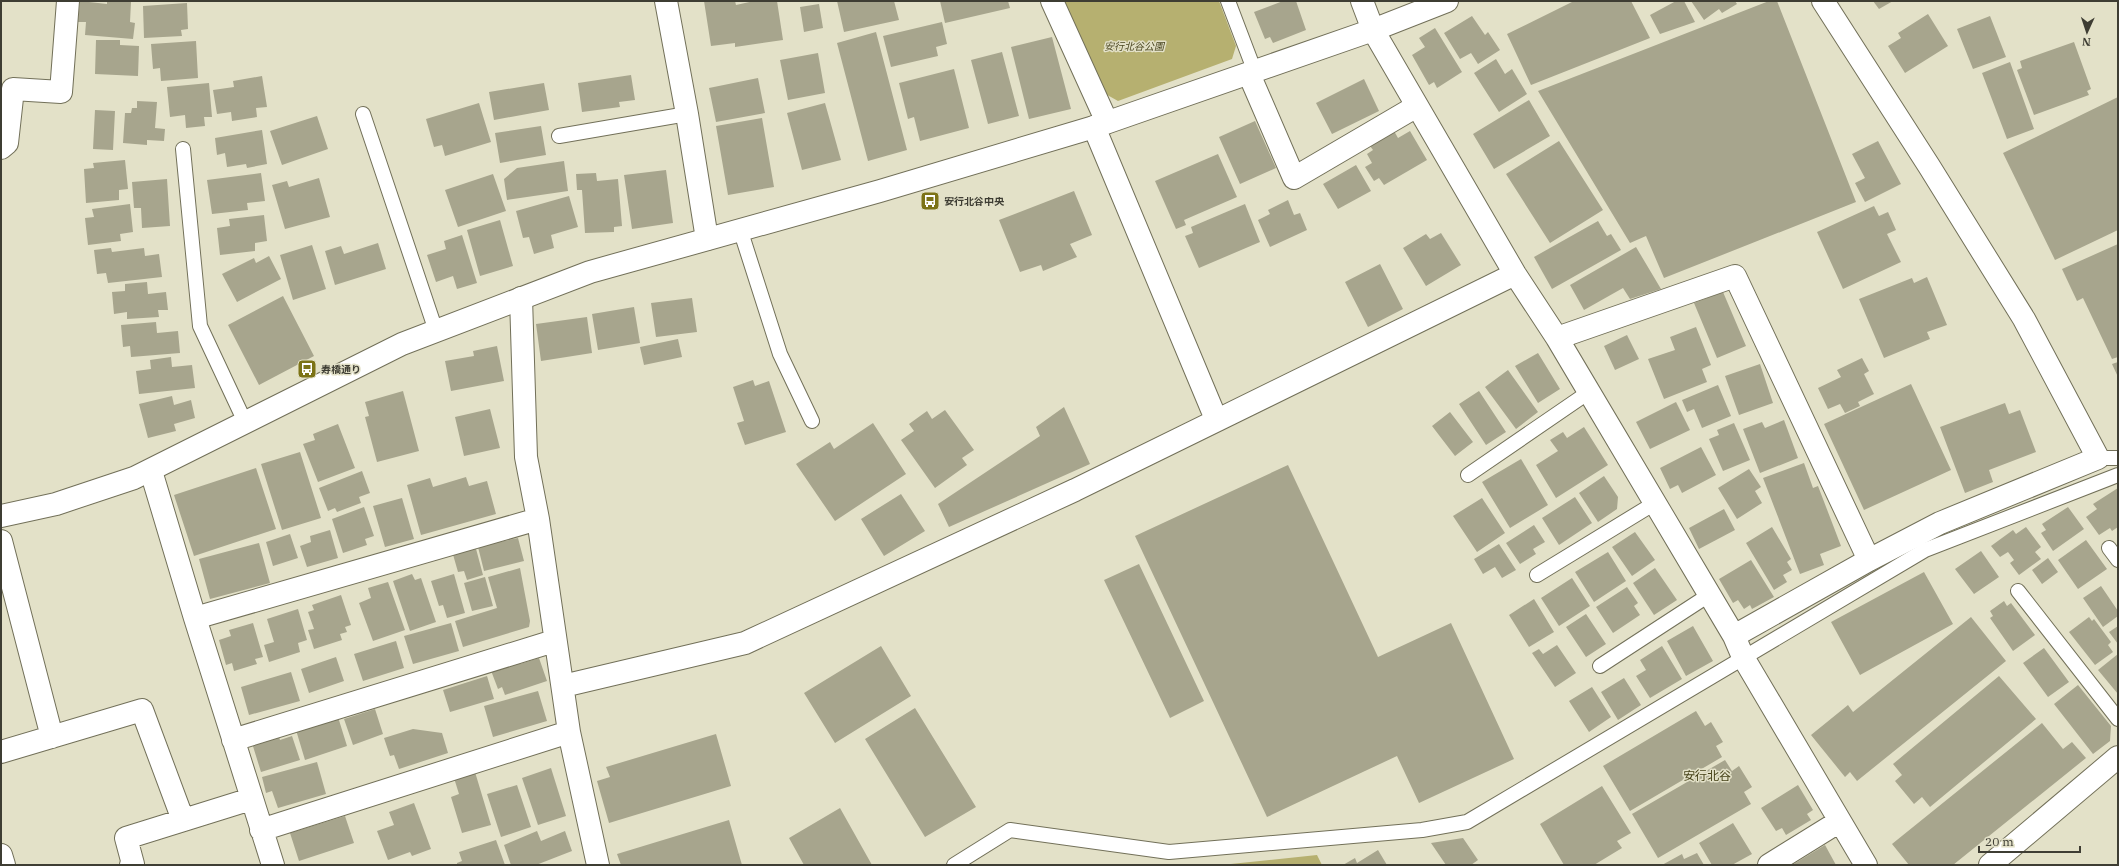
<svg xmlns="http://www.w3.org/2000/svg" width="2119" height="866" font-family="'IBM Plex Serif','Noto Sans JP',serif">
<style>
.green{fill:#b6b070}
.building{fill:#a7a58d}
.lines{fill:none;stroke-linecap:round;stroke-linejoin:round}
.lane-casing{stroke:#727059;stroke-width:16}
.street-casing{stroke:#727059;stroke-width:24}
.secondary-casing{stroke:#727059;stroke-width:24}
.lane{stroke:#fff;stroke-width:14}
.street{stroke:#fff;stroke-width:22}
.secondary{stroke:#fff;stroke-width:22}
.labels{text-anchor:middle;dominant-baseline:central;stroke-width:3;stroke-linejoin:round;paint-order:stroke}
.park-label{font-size:10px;font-style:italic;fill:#4a4620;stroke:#e3e1c8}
.poi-label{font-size:10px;font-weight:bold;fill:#3e3d33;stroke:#e3e1c8;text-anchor:start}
.quarter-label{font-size:12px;fill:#454117;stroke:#e3e1c8}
</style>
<rect width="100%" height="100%" fill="#e3e1c8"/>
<!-- green -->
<path class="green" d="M1063 1H1219L1236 46 1232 59 1118 101 1102 92Z
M1317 855 1322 865H1221Z"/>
<!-- building -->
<path class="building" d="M80 1 107 4V1L131 2 130 22 135 23 133 39 85 35 86 22H78Z
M704 1H735L736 5 754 1H777L783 40 735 47V43L711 46Z
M837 1H894L899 20 844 32Z
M940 1H1008L1010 8 945 23Z
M1283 1H1296L1306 30 1273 43 1270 37 1265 39 1254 12Z
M1574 1H1631L1650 38 1531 85 1507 34Z
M1676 1H1684L1695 22 1660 34 1650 15Z
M1691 1H1735L1737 4 1722 13 1719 9 1704 20Z
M1769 1H1777L1856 202 1664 278 1646 236 1630 243 1538 91Z
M1873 1H1893L1879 9Z
M187 3 188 29 181 30 182 36 144 38 143 6Z
M819 4 823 28 804 32 800 7Z
M1928 14 1948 46 1905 73 1888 46 1901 38 1898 33Z
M1472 16 1485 35 1488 32 1500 50 1478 64 1471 53 1460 59 1444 33Z
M1990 16 2006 57 1973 69 1957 29Z
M942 22 947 44 936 47 938 56 891 67 883 36Z
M1435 28 1462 72 1437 88 1434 82 1429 85 1412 55 1425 47 1419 38Z
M876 32 907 150 868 161 837 43Z
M1052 37 1071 109 1029 119 1011 47Z
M96 40H120V45L139 46 138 76 95 74Z
M196 41 198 78 161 81 160 68 153 69 151 44Z
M2074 42 2091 89 2087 91 2089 95 2034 115 2017 70 2022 68 2020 61Z
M1002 52 1019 116 988 124 971 60Z
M818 53 825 93 788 100 780 60Z
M1496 59 1505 74 1512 69 1527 94 1499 112 1474 73Z
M2010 62 2034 129 2007 139 1982 73Z
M954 69 969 128 920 141 914 117 908 119 899 83Z
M631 75 635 100 619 102 620 107 582 112 578 83Z
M262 76 267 107 256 108 257 117 232 121 231 112 217 114 213 90 234 87 233 81Z
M758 78 765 113 716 122 709 88Z
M1364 79 1379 111 1332 134 1316 103Z
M209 83 212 117H204L205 126 186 128 185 115 170 117 167 87Z
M544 83 549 110 494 120 489 92Z
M2118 97V230L2055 260 2003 153Z
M1529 100 1550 136 1494 169 1473 134Z
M137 101 157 102 155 128 165 129 164 141 147 140V145L123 143 125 113H131L132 108H137Z
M479 103 491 142 445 156 442 145 434 147 426 119Z
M825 103 841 160 802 170 787 113Z
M95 110 115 111 113 150 93 149Z
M317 116 328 149 282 165 270 131Z
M762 118 774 187 728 195 716 126Z
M1255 121 1276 168 1240 184 1219 137Z
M541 126 546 155 500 163 495 133Z
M262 130 267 164 247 168 246 164 227 167 225 153 217 155 215 138Z
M1394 131 1398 138 1410 131 1427 160 1384 185 1379 178 1374 181 1365 167 1372 163 1367 154 1373 150 1370 146Z
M1559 141 1603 210 1550 243 1506 174Z
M1878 141 1901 184 1865 202 1855 183 1865 178 1852 154Z
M1218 154 1237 197 1184 220 1186 225 1176 229 1155 181Z
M125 160 128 189 119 190V200L86 203 84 169 94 168 93 163Z
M564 161 568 191 507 200 504 179 517 168Z
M1356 165 1371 191 1338 209 1323 184Z
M666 170 673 223 632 229 624 175Z
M261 173 265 201 247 203 248 210 212 214 207 180Z
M596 173 597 181 618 179 622 226 614 227V232L585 233 582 190H577L576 174Z
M493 174 506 211 458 227 445 190Z
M319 178 330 217 285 229 272 185 287 181 289 187Z
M167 179 170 226 142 228 141 208H134L132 182Z
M1074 191 1092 235 1070 244 1077 257 1043 271 1041 265 1020 272 999 220Z
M569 196 578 227 551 235 554 248 534 254 529 237 523 238 516 211Z
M1288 200 1294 215 1300 213 1307 230 1270 247 1258 220 1270 214 1268 210Z
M130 204 133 232 120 234 121 241 88 245 85 218 94 217 92 209Z
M1245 204 1260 242 1199 268 1185 236 1193 233 1191 227Z
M1874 206 1879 216 1888 212 1896 230 1887 234 1901 262 1843 289 1817 232Z
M264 215 267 241 255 243V251L220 255 217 228 230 226 229 219Z
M500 220 513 266 480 276 467 230Z
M1598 221 1607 236 1611 234 1621 250 1552 289 1534 257Z
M1441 233 1461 265 1426 286 1403 248 1426 234 1430 239Z
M462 235 477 283 457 289 453 276 436 282 427 255 446 249 444 241Z
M378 243 386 269 335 285 325 251 341 246 344 254Z
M2118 244V357L2112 359 2083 298 2077 301 2062 269Z
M312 245 326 289 293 300 280 255Z
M1636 247 1661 289 1630 299 1623 288 1584 310 1570 285Z
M111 248 112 252 144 248 145 256 159 254 162 277 108 283 106 273 97 274 94 250Z
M269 256 281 279 237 302 222 274 254 258 256 263Z
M1380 264 1403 309 1368 327 1345 282Z
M1927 277 1947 325 1927 332 1930 339 1884 358 1859 299 1912 278 1914 283Z
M147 282 148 294 166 292 168 310H158L159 317 127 319V312L114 314 112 292 125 291V284Z
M1723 292 1746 346 1717 358 1694 303Z
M283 296 314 356 259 385 228 325Z
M692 298 697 332 656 337 651 303Z
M634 307 640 343 598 350 592 314Z
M587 317 592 353 541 361 536 324Z
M156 322 157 333 178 331 180 353 131 357 130 346 123 347 121 325Z
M1696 327 1711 365 1702 369 1707 382 1664 399 1648 359 1675 350 1670 337Z
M1627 335 1639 359 1615 370 1604 346Z
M678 339 682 357 644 365 640 347Z
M497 346 504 381 451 391 445 361 474 356 473 351Z
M1538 353 1560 389 1538 403 1515 366Z
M171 357 172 367 192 365 195 388 139 394 136 371 151 369 150 360Z
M1862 358 1869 371 1864 374 1874 394 1858 402 1860 406 1845 413 1840 404 1828 409 1818 388 1841 377 1837 370Z
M2118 362V377L2112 364Z
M1760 364 1773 403 1739 415 1725 376Z
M1508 370 1538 412 1516 429 1485 387Z
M753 380 755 386 769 381 786 432 745 445 737 423 744 421 733 387Z
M1911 384 1951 470 1864 510 1824 424Z
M1718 385 1731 416 1702 428 1694 409 1687 412 1682 400Z
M403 391 419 451 377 462 365 417 369 416 365 402Z
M1479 391 1506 432 1486 445 1459 404Z
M172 396 174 405 191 400 195 418 174 424 176 431 148 438 139 404Z
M1676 402 1690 430 1650 449 1636 422Z
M2005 403 2009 414 2020 410 2036 452 1989 470 1993 482 1965 493 1940 427Z
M1064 407 1090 464 949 527 938 504 1040 436 1036 427Z
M490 409 500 448 464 456 455 417Z
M945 410 974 450 962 458 967 465 935 488 901 440 914 431 909 424 927 411 932 419Z
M1450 412 1473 442 1455 456 1432 426Z
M1784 420 1798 458 1760 473 1743 429 1762 422 1765 428Z
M873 423 906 474 835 521 796 464 830 442 834 449Z
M1734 423 1750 460 1723 471 1709 439 1719 435 1717 430Z
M338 424 355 468 318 482 303 444 315 440 313 434Z
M1584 427 1608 465 1556 498 1536 465 1558 451 1550 440 1563 432 1567 438Z
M1701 447 1716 475 1682 493 1678 485 1670 489 1660 468Z
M300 452 321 518 282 530 261 464Z
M1521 459 1548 505 1510 528 1482 482Z
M1804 463 1813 488 1818 486 1841 546 1820 554 1824 565 1800 574 1763 478Z
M1288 465 1378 657 1451 623 1514 759 1419 803 1397 756 1267 817 1135 536Z
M256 468 276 529 194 556 174 495Z
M1749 469 1761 487 1755 491 1762 503 1737 519 1718 488Z
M362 471 370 493 359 497 361 503 337 512 335 508 328 511 319 488Z
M1604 476 1618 497 1617 509 1598 522 1579 493Z
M466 477 469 486 487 481 496 514 421 535 407 485 430 478 433 487Z
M2118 488V527L2112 531 2110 528 2099 535 2086 517 2097 509 2093 504Z
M901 494 925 531 884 556 861 519Z
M1575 497 1592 523 1559 545 1542 518Z
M402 498 414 539 385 547 373 506Z
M1482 498 1505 533 1477 552 1453 516Z
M364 507 374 536 365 539 367 545 343 553 332 519Z
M2068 507 2084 529 2053 551 2041 533 2046 530 2042 524Z
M1724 509 1735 530 1699 549 1689 528Z
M1534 525 1545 542 1533 549 1536 554 1520 564 1506 543Z
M1772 527 1791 559 1787 562 1792 570 1783 575 1787 582 1774 590 1746 543Z
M2026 527 2041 547 2035 552 2041 559 2019 575 2010 563 2014 560 2008 552 2000 557 1991 546 2013 530 2016 534Z
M330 530 338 558 307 567 300 546 311 542 310 536Z
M1635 532 1655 560 1632 576 1612 547Z
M290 534 298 558 273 566 266 542Z
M498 538 499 542 518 538 524 561 484 571 477 543Z
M2086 540 2107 569 2078 589 2058 560Z
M259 543 270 583 210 599 199 559Z
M1499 544 1516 570 1502 578 1495 567 1483 574 1474 559Z
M475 545 483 575 467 580 464 571 458 572 452 551Z
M1981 551 1999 577 1974 594 1955 569Z
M1608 552 1626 581 1594 602 1575 572Z
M2048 558 2058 572 2042 584 2032 570Z
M1751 560 1774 597 1752 609 1750 605 1744 609 1738 600 1733 603 1719 579Z
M1139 564 1204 701 1170 718 1104 580Z
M520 568 530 621 529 627 463 647 455 621 497 608 488 577Z
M1655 568 1677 600 1654 615 1633 583Z
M1924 572 1953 624 1860 675 1831 622Z
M412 574 415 580 421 578 436 622 410 631 393 581Z
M454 574 465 613 447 618 443 605 439 606 431 581Z
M485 577 493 606 472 611 464 583Z
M1572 578 1590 606 1559 626 1541 598Z
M388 582 405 630 373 641 359 603 371 598 368 588Z
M2101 586 2118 611V616L2103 627 2083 598Z
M1627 587 1638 603 1634 606 1640 615 1613 633 1596 607Z
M341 595 351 625 345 627 347 632 340 634 342 640 314 649 308 630 314 629 308 612 314 610 312 605Z
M1534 599 1554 632 1529 647 1509 615Z
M2004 601 2007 606 2011 603 2035 635 2013 651 1990 618 1993 616 1990 611Z
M298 609 307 640 298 643 300 652 269 662 264 645 274 642 267 619Z
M1586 614 1606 644 1586 657 1566 627Z
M1971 617 2006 661 1857 781 1850 772 1845 777 1811 735 1848 705 1853 712Z
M2089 617 2092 621 2094 619 2111 642 2108 645 2113 652 2095 665 2069 632Z
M253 623 263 657 255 659 257 664 234 671 232 663 226 665 219 640 231 636 229 630Z
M451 623 459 651 413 664 404 636Z
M1693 626 1713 661 1686 676 1667 641Z
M2118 626V644L2109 632Z
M396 641 404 668 363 681 354 654Z
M1557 645 1576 673 1555 687 1532 653 1539 649 1543 654Z
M881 646 911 696 835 743 804 693Z
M1662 646 1682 679 1650 698 1636 676 1646 670 1640 660Z
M2044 648 2069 682 2048 697 2023 663Z
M2118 654V694L2098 670Z
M336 657 344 681 309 693 301 669Z
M518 658 520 664 539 658 547 681 505 695 502 687 498 689 490 668Z
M291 672 300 701 249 715 241 687Z
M487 676 494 699 450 712 443 690Z
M1999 676 2036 719 1930 807 1922 797 1914 804 1895 781 1902 775 1893 764Z
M1624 678 1641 705 1618 720 1601 692Z
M2078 685 2111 726 2110 741 2093 754 2054 704Z
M1592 687 1611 717 1589 732 1569 701Z
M538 691 547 721 493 737 484 706Z
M915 708 976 807 925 837 865 739Z
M375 709 383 734 353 745 344 719Z
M1696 711 1705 726 1711 722 1723 742 1716 746 1722 757 1630 811 1603 766Z
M338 717 347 746 305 760 296 730Z
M2042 723 2063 749 2072 742 2086 758 1953 865H1909L1892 844Z
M413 729 442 733 448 753 399 769 394 755 390 756 384 738Z
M278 734 280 740 292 736 300 760 261 772 252 743Z
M716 734 731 786 609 823 597 781 610 777 606 767Z
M1725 760 1732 771 1739 766 1752 787 1744 792 1751 804 1658 858 1632 814Z
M317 762 326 794 278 808 272 791 266 793 262 777Z
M551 768 566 816 538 825 522 778Z
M475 772 491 825 462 833 451 797 459 794 454 778Z
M517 785 531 827 501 837 487 794Z
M1798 785 1813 810 1807 814 1811 820 1786 835 1782 828 1776 831 1761 808Z
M1602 786 1631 833 1617 841 1622 848 1594 865H1564L1540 824Z
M414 803 431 849 412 856 410 852 388 860 377 831 394 825 389 812Z
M840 808 872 865H804L789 838Z
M345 816 354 843 299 861 290 833Z
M729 820 742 865H621L617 854Z
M1733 823 1752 854 1732 865H1712L1699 843Z
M537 831 541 841 565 831 572 851 536 865H511L504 845Z
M1463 838 1478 860 1471 865H1446L1431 843Z
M496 840 505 865H457V863L462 861 459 852Z
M1825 845 1836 865H1792Z
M1378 850 1387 865H1343L1355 858 1357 863Z
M1697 853 1704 865H1662L1682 854 1684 859Z"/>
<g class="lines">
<defs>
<path id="lane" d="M1228 1 1255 72
M363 114 436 331
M559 136 687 114
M183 149 200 326 245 422
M740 229 780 354 812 421
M2098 458H2118
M1468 475 1589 392
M2109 548 2118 560
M1537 575 1655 503
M2018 591 2118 719
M1600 666 1709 595
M954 865 1010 830 1169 852 1422 830 1467 822 1925 550 2118 475"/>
<path id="street" d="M666 1 687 114 707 239
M1052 1 1107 122
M1362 1 1373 30 1515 274 1557 338 1734 636 1743 657 1866 865
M1249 74 1294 178 1417 106
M1094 127 1216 419
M1 148 7 143 13 89 61 92 68 1
M521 298 526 457 538 519 569 732 598 865
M1557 338 1735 276 1869 560
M151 471 195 618 273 865
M1 541 52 737
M195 618 538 519
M1734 636 1869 560 1940 523 2098 458 2024 319 1929 166 1823 1
M563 686 745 643 1075 490 1515 274
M233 740 554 641
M1 752 142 710 183 820
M261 830 569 732
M1 855 4 865
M131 865 133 864 126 838 251 799
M1769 865 1840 821
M1990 865 2118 757"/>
<path id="secondary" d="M1 516 56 504 134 478 402 344 590 272 880 191 1094 127 1373 30 1447 1"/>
</defs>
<!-- lane casing -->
<use href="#lane" class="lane-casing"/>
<!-- street casing -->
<use href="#street" class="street-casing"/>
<!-- secondary casing -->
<use href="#secondary" class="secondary-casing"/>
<!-- lane -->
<use href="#lane" class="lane"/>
<!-- street -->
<use href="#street" class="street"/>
<!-- secondary -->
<use href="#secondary" class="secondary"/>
</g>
<!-- icons -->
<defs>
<symbol id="bus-square" viewBox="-11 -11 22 22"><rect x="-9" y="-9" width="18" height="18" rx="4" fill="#7c7316" stroke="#e3e1c8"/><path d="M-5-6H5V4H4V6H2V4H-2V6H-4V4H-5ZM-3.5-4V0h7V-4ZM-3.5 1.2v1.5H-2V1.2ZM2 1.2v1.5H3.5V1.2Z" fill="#fff"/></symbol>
</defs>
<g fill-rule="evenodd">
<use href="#bus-square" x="919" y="190" width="22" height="22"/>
<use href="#bus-square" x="296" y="358" width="22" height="22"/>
</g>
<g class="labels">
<!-- park labels -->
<g class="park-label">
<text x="1134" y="46">安行北谷公園</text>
</g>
<!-- poi labels -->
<g class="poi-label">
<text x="944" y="201">安行北谷中央</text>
<text x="321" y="369">寿橋通り</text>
</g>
<!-- quarter labels -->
<g class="quarter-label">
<text x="1707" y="775">安行北谷</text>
</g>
</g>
<!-- border -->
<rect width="2119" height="866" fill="none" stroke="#3e3d33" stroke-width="4"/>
<!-- north arrow -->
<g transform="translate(2087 32) rotate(183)" stroke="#e3e1c8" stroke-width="3" paint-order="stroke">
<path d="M0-3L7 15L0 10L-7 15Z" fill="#3e3d33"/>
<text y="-6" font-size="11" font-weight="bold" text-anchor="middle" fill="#3e3d33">N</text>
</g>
<!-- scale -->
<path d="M1979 846v6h101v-6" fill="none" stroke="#3e3d33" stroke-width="2"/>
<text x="1985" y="846" font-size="12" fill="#3e3d33" stroke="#e3e1c8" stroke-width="3" paint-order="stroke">20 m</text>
</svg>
